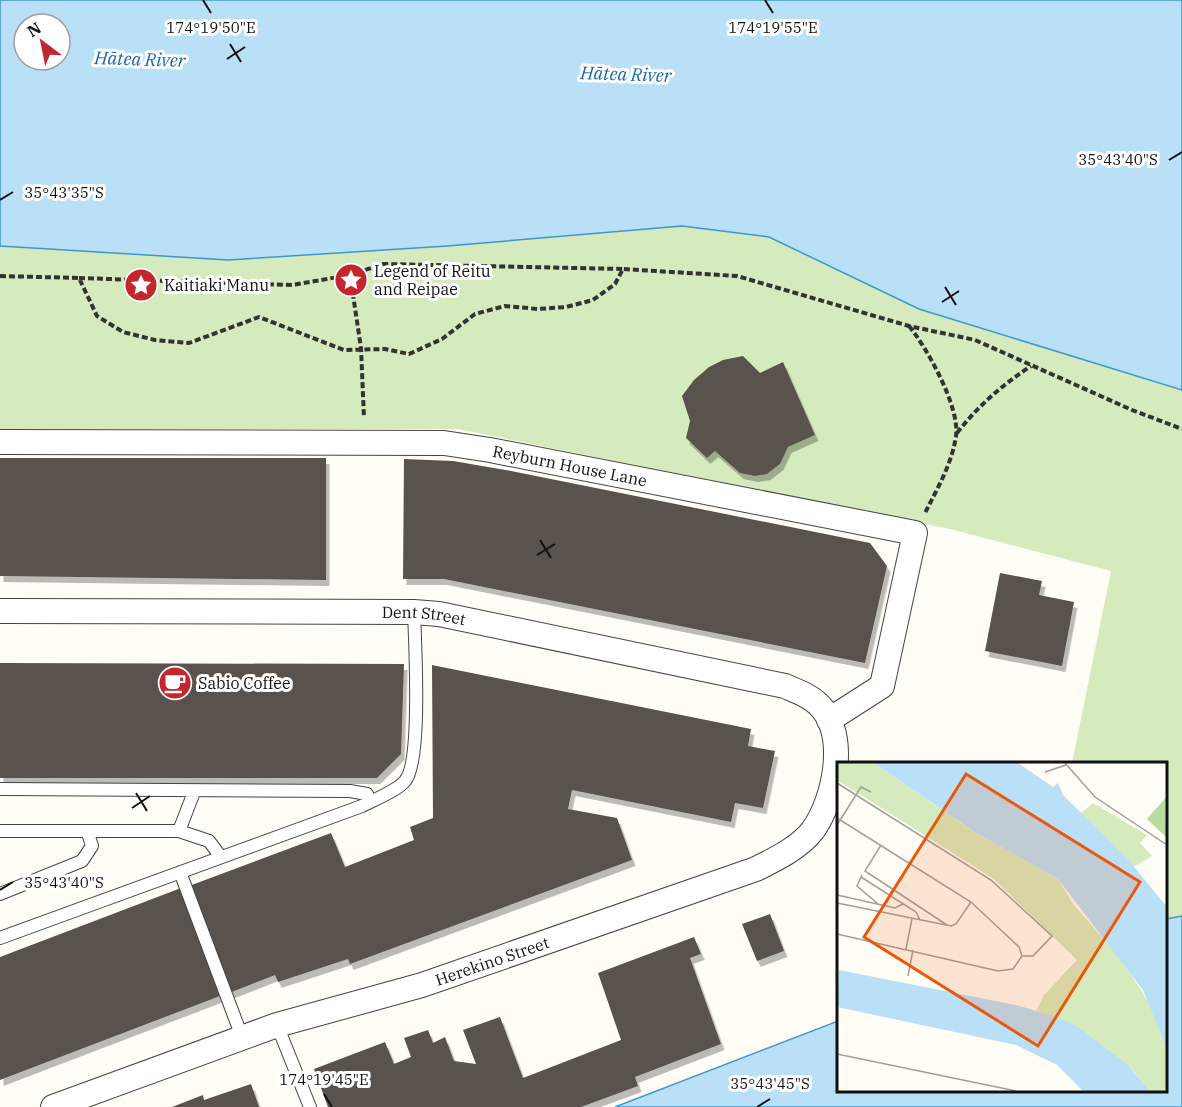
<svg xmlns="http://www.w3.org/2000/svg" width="1182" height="1107" font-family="'IBM Plex Serif',serif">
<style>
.green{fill:#d5ebbd}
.water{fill:#b9e0f7;stroke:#3f96cf;stroke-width:1.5;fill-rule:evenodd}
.building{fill:#5a524d;filter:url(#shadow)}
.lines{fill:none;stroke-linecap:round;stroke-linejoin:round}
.service-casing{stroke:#444;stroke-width:14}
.minor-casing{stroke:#444;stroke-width:26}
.path{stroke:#333;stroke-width:4;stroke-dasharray:6 3;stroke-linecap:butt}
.service{stroke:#fff;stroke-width:12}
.minor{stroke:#fff;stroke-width:24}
.ticks{fill:none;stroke:#111;stroke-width:2}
.labels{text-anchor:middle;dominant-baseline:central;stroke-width:6;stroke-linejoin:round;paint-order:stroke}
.poi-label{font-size:16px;fill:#111;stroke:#fff;text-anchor:start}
.street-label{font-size:16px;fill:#111;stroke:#fff}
.water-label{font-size:18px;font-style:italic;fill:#1768a6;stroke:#fff}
.inset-road{fill:none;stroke:#a09f9a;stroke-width:1.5}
.view{fill:#e8590c;fill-opacity:0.15;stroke:#e8590c;stroke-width:3}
.inset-edge{fill:none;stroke:#111;stroke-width:3}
.ticks-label{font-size:15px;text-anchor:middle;fill:#111;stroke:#fff;stroke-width:6;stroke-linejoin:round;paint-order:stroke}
</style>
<defs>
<filter id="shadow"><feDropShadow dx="3.5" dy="6" stdDeviation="0" flood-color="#0004"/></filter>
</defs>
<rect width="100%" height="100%" fill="#fffdf5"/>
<!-- green -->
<path class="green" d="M682 226 769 237 919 309 1182 390V916L1166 919V764L1072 763 1111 571 950 529 458 429H0V246L217 259 447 246Z"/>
<!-- water -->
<path class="water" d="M0 0H1182V390L919 309 769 237 682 226 447 246 228 260 0 246ZM24 24H60V60H24Z
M1182 916V1107H615L838 1021V1090H1166V919Z"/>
<!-- building -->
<path class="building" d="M743 356 760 373 783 362 815 435 788 447 780 464 767 474 755 476 740 473 715 451 707 458 686 438 690 421 682 396 694 380 709 367 723 360Z
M0 458H326V580L0 576Z
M404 459 453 461 511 471 870 543 887 566 865 663 444 579H403Z
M1000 573 1042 581 1039 595 1074 602 1062 666 985 651Z
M0 663 404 664 401 754 377 778H0Z
M432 665 751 729 748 746 775 751 763 808 735 803 731 822 572 790 568 809 617 818 632 860 350 964 348 959 278 982 275 975 229 993 189 886 331 833 345 867 414 840 410 827 433 818Z
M181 888 220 996 0 1080V957Z
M770 914 784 951 757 961 742 924Z
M694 937 701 954 690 958 721 1044 635 1077 638 1086 581 1107H328L314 1069 385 1042 394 1064 411 1057 404 1038 428 1030 433 1043 445 1037 454 1061 476 1064 463 1030 500 1017 523 1078 621 1040 598 973Z
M251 1084 259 1107H172L203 1095 204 1100Z"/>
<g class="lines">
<defs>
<path id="service" d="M0 789 350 791 367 794 369 799
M0 831H179L209 841 221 857
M179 831 194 792
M180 872 242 1037
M0 894 82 861 92 846 88 833
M0 938 362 806C373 800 397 791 405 781 422 762 415 642 414 612
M277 1025 310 1107"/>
<g id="minor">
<path id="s1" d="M0 442 444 443 490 450 915 533 882 686 829 720"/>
<path id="s2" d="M0 611 414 612 439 614 785 686C796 691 809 695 818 704 849 733 835 799 813 830 799 848 776 859 756 869L422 985 277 1025 53 1107"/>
</g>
</defs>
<!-- service casing -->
<use href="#service" class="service-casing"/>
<!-- minor casing -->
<use href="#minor" class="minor-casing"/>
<!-- path -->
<path class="path" d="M350 275 361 348 364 418
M0 276 79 278 97 316 123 332 155 340 189 343 259 317 344 350 385 349 409 354 442 339 475 314 505 306 538 309 566 307 593 300 615 284 623 269 737 276 909 326 975 340 1132 410 1182 429
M79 278 292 285 350 275 383 264 623 269
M909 326C927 348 960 407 956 436 952 464 937 489 925 513
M957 433C979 405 1001 386 1031 366"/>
<!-- service -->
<use href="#service" class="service"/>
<!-- minor -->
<use href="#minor" class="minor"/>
</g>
<!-- ticks -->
<path class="ticks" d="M203 0 211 13M765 0 773 13M230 44 241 62M227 59 245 47M1169 160 1182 152M0 200 13 192M945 287 956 305M942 302 959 291M540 540 551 558M537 555 555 544M136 793 147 811M132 808 150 796M0 890 13 882M324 1094 332 1107M757 1107 770 1099"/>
<!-- icons -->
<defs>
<symbol id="sight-disc" viewBox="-11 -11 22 22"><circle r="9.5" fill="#c4262e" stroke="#fff"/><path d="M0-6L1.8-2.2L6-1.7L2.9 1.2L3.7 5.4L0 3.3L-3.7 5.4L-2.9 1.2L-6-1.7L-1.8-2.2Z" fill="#fff"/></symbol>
<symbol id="cafe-disc" viewBox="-11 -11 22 22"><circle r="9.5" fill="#c4262e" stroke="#fff"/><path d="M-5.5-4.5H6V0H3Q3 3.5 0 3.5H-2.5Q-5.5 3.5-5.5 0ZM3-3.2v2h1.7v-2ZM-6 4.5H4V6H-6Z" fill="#fff"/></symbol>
</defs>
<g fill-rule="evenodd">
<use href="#sight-disc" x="332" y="261" width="38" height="38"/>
<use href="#sight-disc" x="122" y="266" width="38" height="38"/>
<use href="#cafe-disc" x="156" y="664" width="38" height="38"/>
</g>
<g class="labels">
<!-- poi labels -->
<g class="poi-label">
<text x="374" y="271">Legend of Reitu<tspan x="374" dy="18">and Reipae</tspan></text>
<text x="164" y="285">Kaitiaki Manu</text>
<text x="198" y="683">Sabio Coffee</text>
</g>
<!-- street labels -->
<g class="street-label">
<text stroke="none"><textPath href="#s1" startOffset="572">Reyburn House Lane</textPath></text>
<text stroke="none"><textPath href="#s2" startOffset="424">Dent Street</textPath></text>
<text transform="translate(492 961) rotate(-19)">Herekino Street</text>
</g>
<!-- water labels -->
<g class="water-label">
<text transform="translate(140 59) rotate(2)">Hātea River</text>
<text transform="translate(626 74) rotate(2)">Hātea River</text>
</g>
</g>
<!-- overview -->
<g transform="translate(837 762)">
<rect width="330" height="330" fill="#fffdf5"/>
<path d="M0 1H37L137 70 221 117 236 142 285 198 320 254 330 286V329H313L295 307 240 264 199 249 207 233 240 198 157 117 0 18ZM256 41 310 73 303 81 315 94 297 105 244 51Z" fill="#d5ebbd"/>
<path d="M330 34V76L310 57Z" fill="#b9dc9c"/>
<path d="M37 1H181L216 25 221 21 226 33 289 95 330 145V286L306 228 221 117 139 71ZM2 208 183 244 224 257 240 264 291 303 313 329H246L220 303 179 283 0 245Z" fill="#b9e0f7"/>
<path class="inset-road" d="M228 1 258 35 330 83M208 10 229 3M0 21 154 118 215 174 196 194H185M0 56 134 140 182 185 185 194M0 63 24 25 34 30M44 83 28 109 110 163M25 113 20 124 41 142M24 115 79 150 83 158M0 133 58 146 66 142M0 141 114 164 119 162 134 140M0 172 161 209 176 207 185 194M69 187 75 157M71 214 76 188M0 292 179 329"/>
<path class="view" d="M129 12 303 120 201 284 27 175Z"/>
<rect width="330" height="330" class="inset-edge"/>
</g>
<g class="ticks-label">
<text x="211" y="33">174°19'50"E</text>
<text x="773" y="33">174°19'55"E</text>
<text x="1118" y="165">35°43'40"S</text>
<text x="64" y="198">35°43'35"S</text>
<text x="64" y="888">35°43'40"S</text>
<text x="324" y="1085">174°19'45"E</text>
<text x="770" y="1089">35°43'45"S</text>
</g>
<!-- north arrow -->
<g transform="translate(42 42) rotate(328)"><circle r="28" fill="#ffffff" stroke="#a0a0a0" stroke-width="1.5"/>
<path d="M0-4.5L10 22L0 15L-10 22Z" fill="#c4262e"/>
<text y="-9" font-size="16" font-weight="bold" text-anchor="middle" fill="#111111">N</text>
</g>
</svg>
